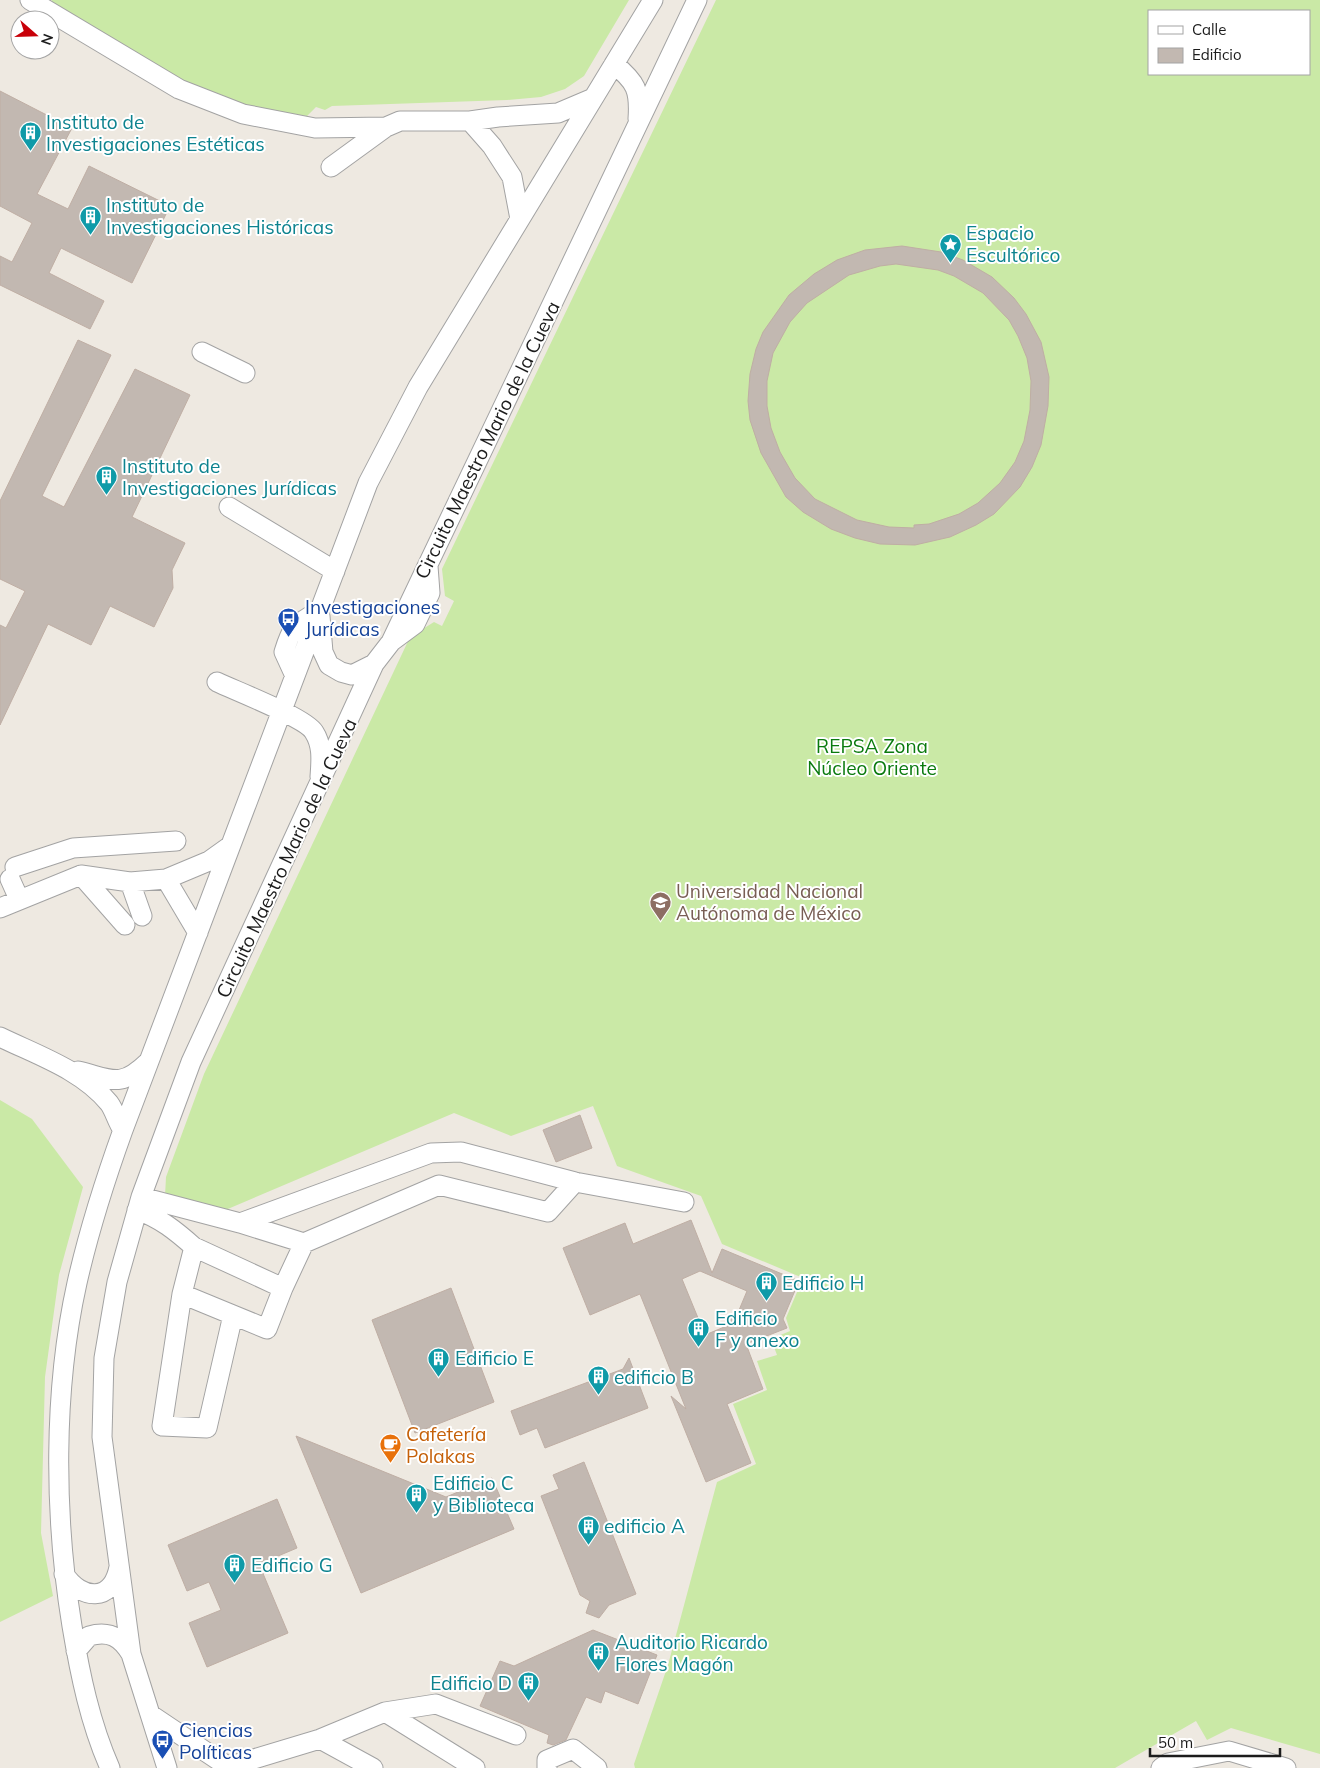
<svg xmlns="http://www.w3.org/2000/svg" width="1320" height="1768" font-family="Mulish,sans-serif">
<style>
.grass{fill:#cae9a6;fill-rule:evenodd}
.building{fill:#c2b8b1;stroke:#bfaea4;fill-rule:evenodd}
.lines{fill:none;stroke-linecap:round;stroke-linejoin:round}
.minor-casing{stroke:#a3a3a3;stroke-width:21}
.minor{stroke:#fff;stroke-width:19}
.labels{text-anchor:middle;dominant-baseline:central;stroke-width:4;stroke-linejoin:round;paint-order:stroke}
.culture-label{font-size:19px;fill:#0d838f;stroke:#fff;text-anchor:start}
.street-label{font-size:19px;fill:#1c1c1c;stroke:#fff}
.transit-label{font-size:19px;fill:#164399;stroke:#fff;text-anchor:start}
.park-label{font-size:19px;fill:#0a7a0e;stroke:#fff}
.education-label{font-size:19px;fill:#785e54;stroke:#fff;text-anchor:start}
.food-label{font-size:19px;fill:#c56008;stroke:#fff;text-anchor:start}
</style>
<rect width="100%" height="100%" fill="#eee9e1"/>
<!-- grass -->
<path class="grass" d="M52 0H629L584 76 565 89 541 97 507 100 332 106 325 110 316 107 307 116 290 114 285 117 180 87 49 8Z
M716 0H1320V1754L1231 1728 1207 1740 1196 1721 1115 1768H635L634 1764 668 1665 717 1482 756 1464 733 1404 767 1390 757 1361 777 1355 771 1339 790 1331 786 1318 803 1278 722 1244 701 1196 617 1166 593 1106 511 1136 454 1113 216 1214 165 1196 166 1177 204 1074 410 637 434 622 442 626 454 601 445 596 442 569ZM1149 11H1309V74H1149Z
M0 1100 32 1119 83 1187 59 1275 45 1377 41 1533 53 1596 0 1622Z"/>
<!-- building -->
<path class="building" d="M0 91 72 128 37 194 68 209 89 166 170 206 132 283 61 248 49 273 104 301 90 329 0 285V256L12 262 32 223 0 206Z
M902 246 941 252 963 260 992 277 1014 298 1026 314 1041 342 1049 377 1048 406 1041 445 1032 467 1020 487 994 514 976 525 950 537 915 545 880 544 855 538 831 529 803 512 786 497 761 453 750 420 748 401 750 374 756 349 763 332 789 295 814 274 837 260 865 250ZM896 264 938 270 954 276 983 293 1009 320 1018 336 1027 358 1031 381 1030 410 1024 441 1015 462 1000 483 978 503 959 514 929 524 914 525V528L889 527 857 520 815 499 795 478 780 452 771 428 767 406V381L773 353 790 322 807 303 849 275 880 266Z
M78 340 111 355 42 496 64 507 135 369 190 395 132 517 185 543 172 570 173 588 154 627 110 606 91 645 48 624 0 725V625L6 628 25 591 0 579V501Z
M580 1115 592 1148 556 1162 543 1130Z
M691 1220 712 1273 722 1249 799 1281 783 1319 787 1328 746 1344 763 1389 727 1404 751 1463 706 1482 671 1396 686 1409 640 1294 590 1315 563 1248 625 1223 633 1244ZM700 1271 747 1291 737 1315 727 1319 729 1325 705 1335 682 1279Z
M451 1288 494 1402 415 1433 372 1320Z
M629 1358 648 1408 545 1448 537 1428 520 1435 511 1411 623 1369Z
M296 1436 446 1497 492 1478 514 1529 361 1593Z
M584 1462 636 1594 609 1605 599 1618 586 1613 590 1601 580 1595 541 1496 559 1489 553 1475Z
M277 1499 297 1548 259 1564 288 1633 207 1667 189 1623 221 1610 209 1582 187 1591 168 1545Z
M593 1630 657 1655 638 1704 605 1691 601 1703 586 1697 566 1740 553 1745 547 1743 549 1735 480 1706 500 1661 514 1666Z"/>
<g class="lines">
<defs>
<path id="minor" d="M30 0 179 89 243 114 315 128 386 127
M614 64C636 82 640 90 638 119
M470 121 492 146 512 177 520 219
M331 167 386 127 400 121H470L498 117 558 113 591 99
M202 352 245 373
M229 507 335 571
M320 616 323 652 329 665 341 672 352 675 374 664
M392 641 415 624 430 593 428 566
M295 676 284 652C293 623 295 626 320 610
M217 682C236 691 306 718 314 732 323 746 321 761 320 777
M15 867 73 848 176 841
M81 875 125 925
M10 879 19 899
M166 879 198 933
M130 882 142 916
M0 908 81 875 130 882 166 879 209 861 230 846
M0 1037C37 1055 82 1070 109 1103 115 1111 117 1122 123 1130
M78 1071C112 1079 120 1089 148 1062
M141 1197 240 1223 431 1153 461 1152 575 1182 684 1202
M137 1210C160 1218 176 1231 194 1247L182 1294 162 1426 207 1428 233 1315 267 1329 283 1288 304 1243 439 1185 548 1212 575 1182
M240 1223 304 1243
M194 1247 283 1288
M182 1294 233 1315
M64 1574C81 1600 112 1603 119 1567
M76 1651 89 1636C109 1630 121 1637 131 1654
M385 1712 436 1704 516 1735
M151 1715 227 1766
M320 1739 373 1768
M110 1768C90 1723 80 1674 72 1626 54 1516 53 1391 77 1283 89 1230 105 1180 123 1130L368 483 418 387 653 0
M167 1768 131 1654 102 1437 104 1358 117 1282 141 1197 191 1062 374 664 391 642 697 0
M224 1768 320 1739 385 1712 475 1768
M547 1768V1760L573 1749 597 1768
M1161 1768 1168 1763 1229 1751 1286 1768"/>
</defs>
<!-- minor casing -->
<use href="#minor" class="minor-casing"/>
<!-- minor -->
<use href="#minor" class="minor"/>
</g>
<!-- icons -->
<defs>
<symbol id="building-pin" viewBox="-11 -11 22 30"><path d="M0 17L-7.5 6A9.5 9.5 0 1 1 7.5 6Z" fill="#0f9aa8" stroke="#fff"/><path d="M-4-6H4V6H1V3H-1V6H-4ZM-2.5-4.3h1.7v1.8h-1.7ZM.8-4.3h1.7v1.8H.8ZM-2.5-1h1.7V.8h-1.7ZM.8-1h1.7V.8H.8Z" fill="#fff"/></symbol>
<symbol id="sight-pin" viewBox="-11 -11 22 30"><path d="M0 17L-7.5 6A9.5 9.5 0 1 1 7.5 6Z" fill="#0f9aa8" stroke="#fff"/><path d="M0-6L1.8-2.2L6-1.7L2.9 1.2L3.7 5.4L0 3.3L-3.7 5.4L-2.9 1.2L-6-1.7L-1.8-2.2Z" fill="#fff"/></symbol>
<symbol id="bus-pin" viewBox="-11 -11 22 30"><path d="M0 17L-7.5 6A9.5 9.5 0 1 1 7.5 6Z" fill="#1a4fb4" stroke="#fff"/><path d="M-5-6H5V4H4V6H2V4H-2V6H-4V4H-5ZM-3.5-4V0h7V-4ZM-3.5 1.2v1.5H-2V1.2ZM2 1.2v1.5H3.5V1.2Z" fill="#fff"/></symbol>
<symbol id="university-pin" viewBox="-11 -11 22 30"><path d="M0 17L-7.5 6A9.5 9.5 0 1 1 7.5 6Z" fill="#8d6e63" stroke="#fff"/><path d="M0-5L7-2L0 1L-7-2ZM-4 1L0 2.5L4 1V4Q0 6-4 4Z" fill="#fff"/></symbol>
<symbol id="cafe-pin" viewBox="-11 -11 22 30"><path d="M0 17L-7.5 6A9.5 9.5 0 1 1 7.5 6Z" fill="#e8710a" stroke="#fff"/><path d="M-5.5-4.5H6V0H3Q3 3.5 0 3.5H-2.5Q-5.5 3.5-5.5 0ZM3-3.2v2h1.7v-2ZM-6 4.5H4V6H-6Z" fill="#fff"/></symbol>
</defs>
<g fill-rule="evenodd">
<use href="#building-pin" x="18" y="120" width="25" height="34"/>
<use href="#building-pin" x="78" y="204" width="25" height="34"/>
<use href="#sight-pin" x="938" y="232" width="25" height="34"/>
<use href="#building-pin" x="94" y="464" width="25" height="34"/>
<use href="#bus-pin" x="276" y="606" width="25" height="34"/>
<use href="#university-pin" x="648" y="890" width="25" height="34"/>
<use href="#building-pin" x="754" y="1270" width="25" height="34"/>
<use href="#building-pin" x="686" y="1316" width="25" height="34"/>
<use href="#building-pin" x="426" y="1346" width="25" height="34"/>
<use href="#building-pin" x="586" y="1364" width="25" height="34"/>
<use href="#cafe-pin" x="378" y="1432" width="25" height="34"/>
<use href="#building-pin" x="404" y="1482" width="25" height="34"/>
<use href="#building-pin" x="576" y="1514" width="25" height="34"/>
<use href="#building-pin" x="222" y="1552" width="25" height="34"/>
<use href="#building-pin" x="586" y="1640" width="25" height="34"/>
<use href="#building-pin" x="516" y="1670" width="25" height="34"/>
<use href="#bus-pin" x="150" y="1728" width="25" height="34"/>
</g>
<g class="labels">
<!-- culture labels -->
<g class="culture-label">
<text x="46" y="122">Instituto de<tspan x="46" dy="22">Investigaciones Estéticas</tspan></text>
<text x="106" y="205">Instituto de<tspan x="106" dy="22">Investigaciones Históricas</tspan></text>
<text x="966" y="233">Espacio<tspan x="966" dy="22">Escultórico</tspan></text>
<text x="122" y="466">Instituto de<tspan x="122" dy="22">Investigaciones Jurídicas</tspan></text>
<text x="782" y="1283">Edificio H</text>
<text x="715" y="1318">Edificio<tspan x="715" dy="22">F y anexo</tspan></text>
<text x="455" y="1358">Edificio E</text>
<text x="614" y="1377">edificio B</text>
<text x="433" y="1483">Edificio C<tspan x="433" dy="22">y Biblioteca</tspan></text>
<text x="604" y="1526">edificio A</text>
<text x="251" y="1565">Edificio G</text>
<text x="615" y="1642">Auditorio Ricardo<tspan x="615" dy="22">Flores Magón</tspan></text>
<text x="512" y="1683" text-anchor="end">Edificio D</text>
</g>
<!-- street labels -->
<g class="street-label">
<text transform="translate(487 440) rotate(-64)">Circuito Maestro Mario de la Cueva</text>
<text transform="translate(286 858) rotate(-65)">Circuito Maestro Mario de la Cueva</text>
</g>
<!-- transit labels -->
<g class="transit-label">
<text x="305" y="607">Investigaciones<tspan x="305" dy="22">Jurídicas</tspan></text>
<text x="179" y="1730">Ciencias<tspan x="179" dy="22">Políticas</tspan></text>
</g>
<!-- park labels -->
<g class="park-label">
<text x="872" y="746">REPSA Zona<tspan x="872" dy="22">Núcleo Oriente</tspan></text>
</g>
<!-- education labels -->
<g class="education-label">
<text x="676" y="891">Universidad Nacional<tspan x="676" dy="22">Autónoma de México</tspan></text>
</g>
<!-- food labels -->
<g class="food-label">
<text x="406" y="1434">Cafetería<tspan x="406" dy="22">Polakas</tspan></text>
</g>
</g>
<!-- legend -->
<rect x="1148" y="10" width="162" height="65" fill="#ffffff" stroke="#a4a4a4"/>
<rect x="1158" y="26" width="25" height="8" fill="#ffffff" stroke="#a4a4a4"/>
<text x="1192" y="35" font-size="15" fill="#1c1c1c">Calle</text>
<rect x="1158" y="48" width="25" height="15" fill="#c2b8b1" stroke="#a4a4a4"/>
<text x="1192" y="60" font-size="15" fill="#1c1c1c">Edificio</text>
<!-- north arrow -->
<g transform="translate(35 35) rotate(110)"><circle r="24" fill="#ffffff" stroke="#a4a4a4"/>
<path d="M0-4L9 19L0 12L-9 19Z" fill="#c80009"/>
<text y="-8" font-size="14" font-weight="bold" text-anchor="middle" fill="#1c1c1c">N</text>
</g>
<!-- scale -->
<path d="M1150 1748v8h130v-8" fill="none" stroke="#1c1c1c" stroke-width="2.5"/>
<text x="1158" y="1748" font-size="15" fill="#1c1c1c" stroke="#ffffff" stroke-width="4" paint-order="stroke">50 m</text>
</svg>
